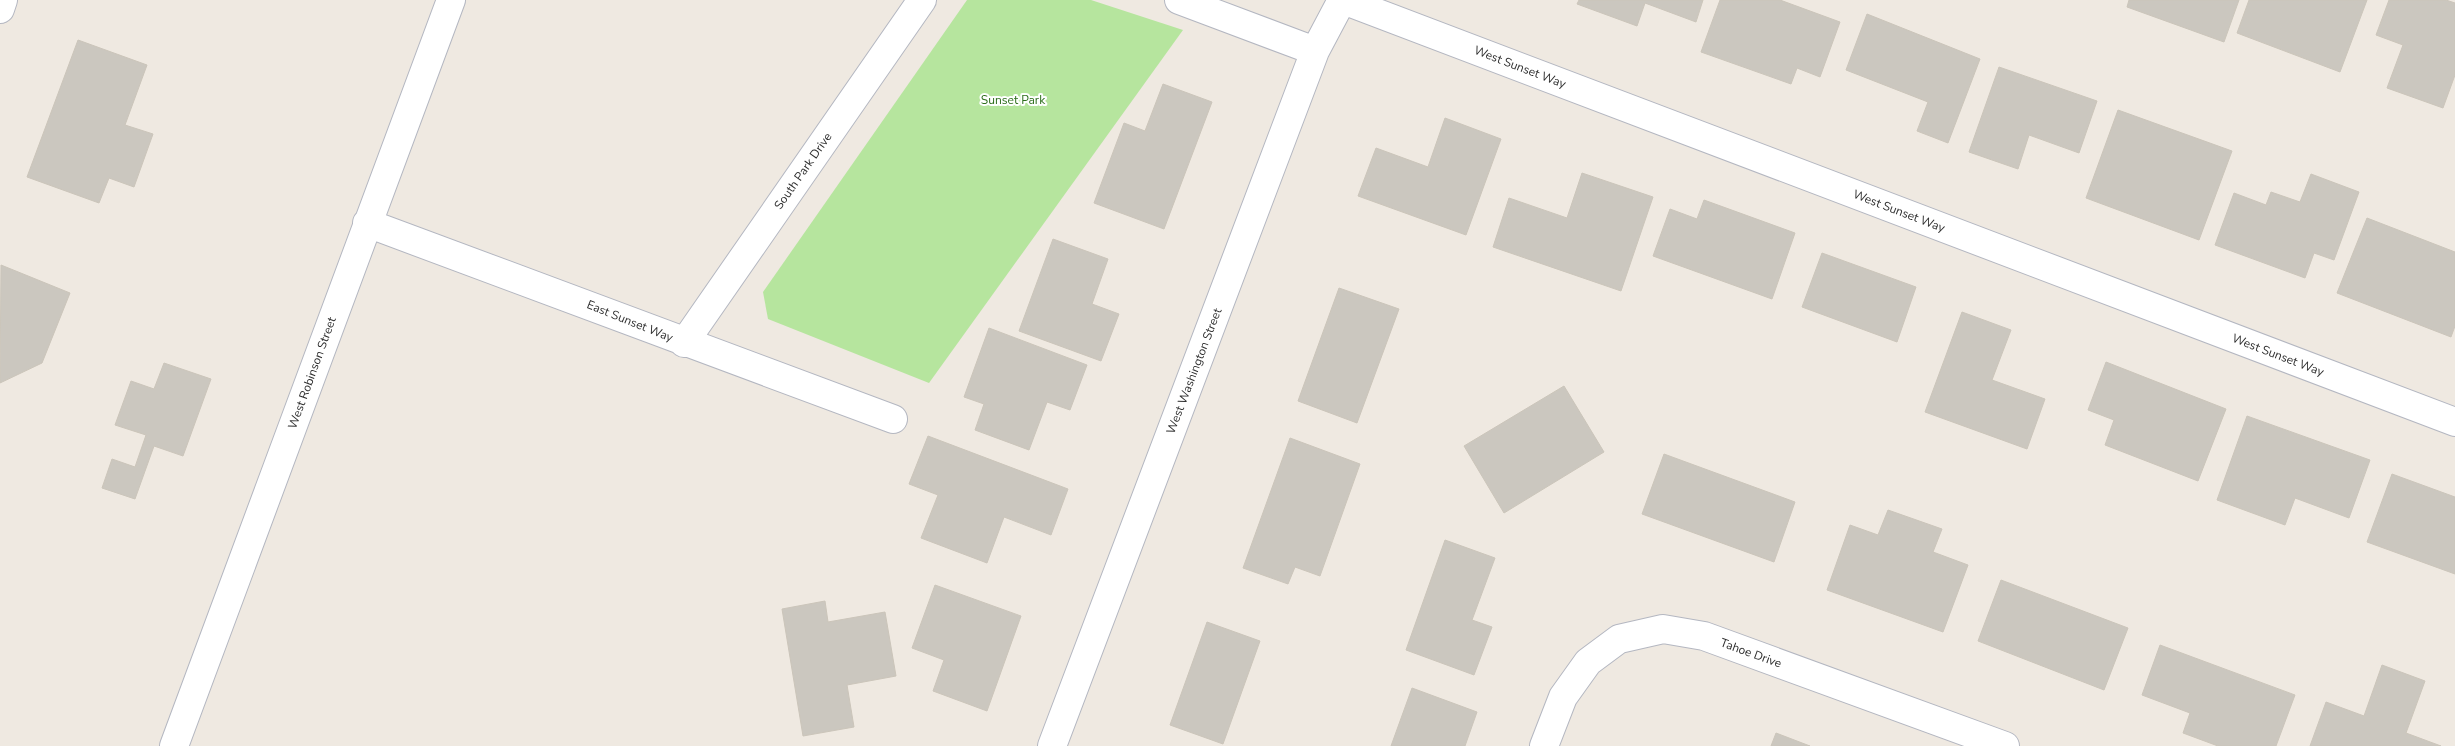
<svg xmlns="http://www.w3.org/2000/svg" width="2455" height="746" font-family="'Nunito Sans',sans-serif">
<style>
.green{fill:#b6e59e}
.building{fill:#cbc7bf;stroke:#cbc5ba}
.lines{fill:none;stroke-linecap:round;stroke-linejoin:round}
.minor-casing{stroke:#b4b7c1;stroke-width:30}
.minor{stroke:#fff;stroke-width:28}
.labels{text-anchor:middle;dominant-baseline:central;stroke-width:4;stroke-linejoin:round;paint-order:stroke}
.street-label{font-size:12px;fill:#2e2e2e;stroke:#fff}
.park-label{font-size:12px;fill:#2c6e1b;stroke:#fff}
</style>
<rect width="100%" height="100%" fill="#efe9e1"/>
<!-- green -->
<path class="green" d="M967 0H1091L1183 30 929 383 768 319 763 292Z"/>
<!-- building -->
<path class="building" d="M1579 0H1703L1696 22 1645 3 1637 26 1577 4Z
M1720 0H1780L1840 22 1820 77 1797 68 1791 84 1701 52Z
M2129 0H2239L2224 42 2127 7Z
M2249 0H2367L2340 72 2237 33Z
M2389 0H2446L2455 3V75L2443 108 2387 88 2403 45 2376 35Z
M1867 14 1980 59 1948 143 1917 131 1928 102 1846 70Z
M78 40 147 65 125 125 153 134 134 187 109 178 99 203 27 177Z
M1999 67 2097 101 2079 153 2029 135 2018 169 1969 152Z
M1163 84 1212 102 1164 229 1094 203 1124 123 1145 131Z
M2118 110 2232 151 2199 240 2086 198Z
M1445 118 1501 139 1466 235 1358 196 1376 148 1428 167Z
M1582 173 1653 197 1621 291 1493 247 1509 198 1567 218Z
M2311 174 2359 192 2334 260 2314 253 2305 278 2215 245 2234 193 2266 205 2271 192 2300 202Z
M1704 200 1795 233 1772 299 1653 256 1670 209 1697 219Z
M2367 218 2455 252V326L2451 337 2337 293Z
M1053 239 1108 259 1092 304 1119 314 1101 361 1019 331Z
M1822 253 1916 287 1897 342 1802 307Z
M1 265 70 293 42 363 0 383Z
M1339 288 1399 309 1357 423 1298 401Z
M1962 312 2011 330 1992 380 2045 399 2027 449 1925 412Z
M989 328 1087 365 1070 410 1047 402 1029 450 975 430 984 404 964 397Z
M2106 362 2226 409 2198 481 2105 445 2114 420 2088 410Z
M164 363 211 379 183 456 154 446 135 499 102 488 112 459 135 467 146 435 115 425 131 381 154 389Z
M1564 386 1604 452 1504 513 1464 446Z
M2247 416 2370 460 2349 518 2295 498 2285 525 2217 500Z
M928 436 1068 489 1051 535 1004 517 987 563 921 538 938 495 909 484Z
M1290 438 1360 464 1320 576 1295 567 1288 584 1243 568Z
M1664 454 1795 502 1774 562 1642 514Z
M2392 474 2455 497V574L2367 542Z
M1888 510 1942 529 1933 552 1968 565 1943 632 1827 590 1850 525 1878 535Z
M1445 540 1495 558 1472 620 1492 627 1474 675 1406 650Z
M2001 580 2128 628 2104 690 1978 641Z
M935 585 1021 616 987 711 933 691 944 660 912 648Z
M825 601 828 622 885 612 896 676 847 685 854 727 803 736 782 609Z
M1207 622 1260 641 1223 744 1170 725Z
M2160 645 2295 695 2276 746H2218L2183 733 2190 713 2142 695Z
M2382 665 2425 681 2406 733 2441 746H2310L2326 702 2364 716Z
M1412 688 1477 712 1465 746H1391Z
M1776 733 1810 746H1771Z"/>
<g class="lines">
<defs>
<path id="minor" d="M1179 0 1315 51
M1343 0 2455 422
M0 9 3 0
M367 223 893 419
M684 343 922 0
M174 746 451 0
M1052 746 1315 51 1342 0
M1544 746 1563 697 1588 662 1619 639 1663 629 1704 636 2005 746"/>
</defs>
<!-- minor casing -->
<use href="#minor" class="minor-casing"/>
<!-- minor -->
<use href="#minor" class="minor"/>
</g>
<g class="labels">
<!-- street labels -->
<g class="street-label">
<text transform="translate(1520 67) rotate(21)">West Sunset Way</text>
<text transform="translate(803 171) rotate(-55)">South Park Drive</text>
<text transform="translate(1899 211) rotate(21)">West Sunset Way</text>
<text transform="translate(630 321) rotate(22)">East Sunset Way</text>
<text transform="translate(2278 355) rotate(21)">West Sunset Way</text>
<text transform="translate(1194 371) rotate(-69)">West Washington Street</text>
<text transform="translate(312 373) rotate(-70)">West Robinson Street</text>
<text transform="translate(1751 653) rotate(20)">Tahoe Drive</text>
</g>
<!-- park labels -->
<g class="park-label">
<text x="1013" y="100">Sunset Park</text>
</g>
</g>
</svg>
